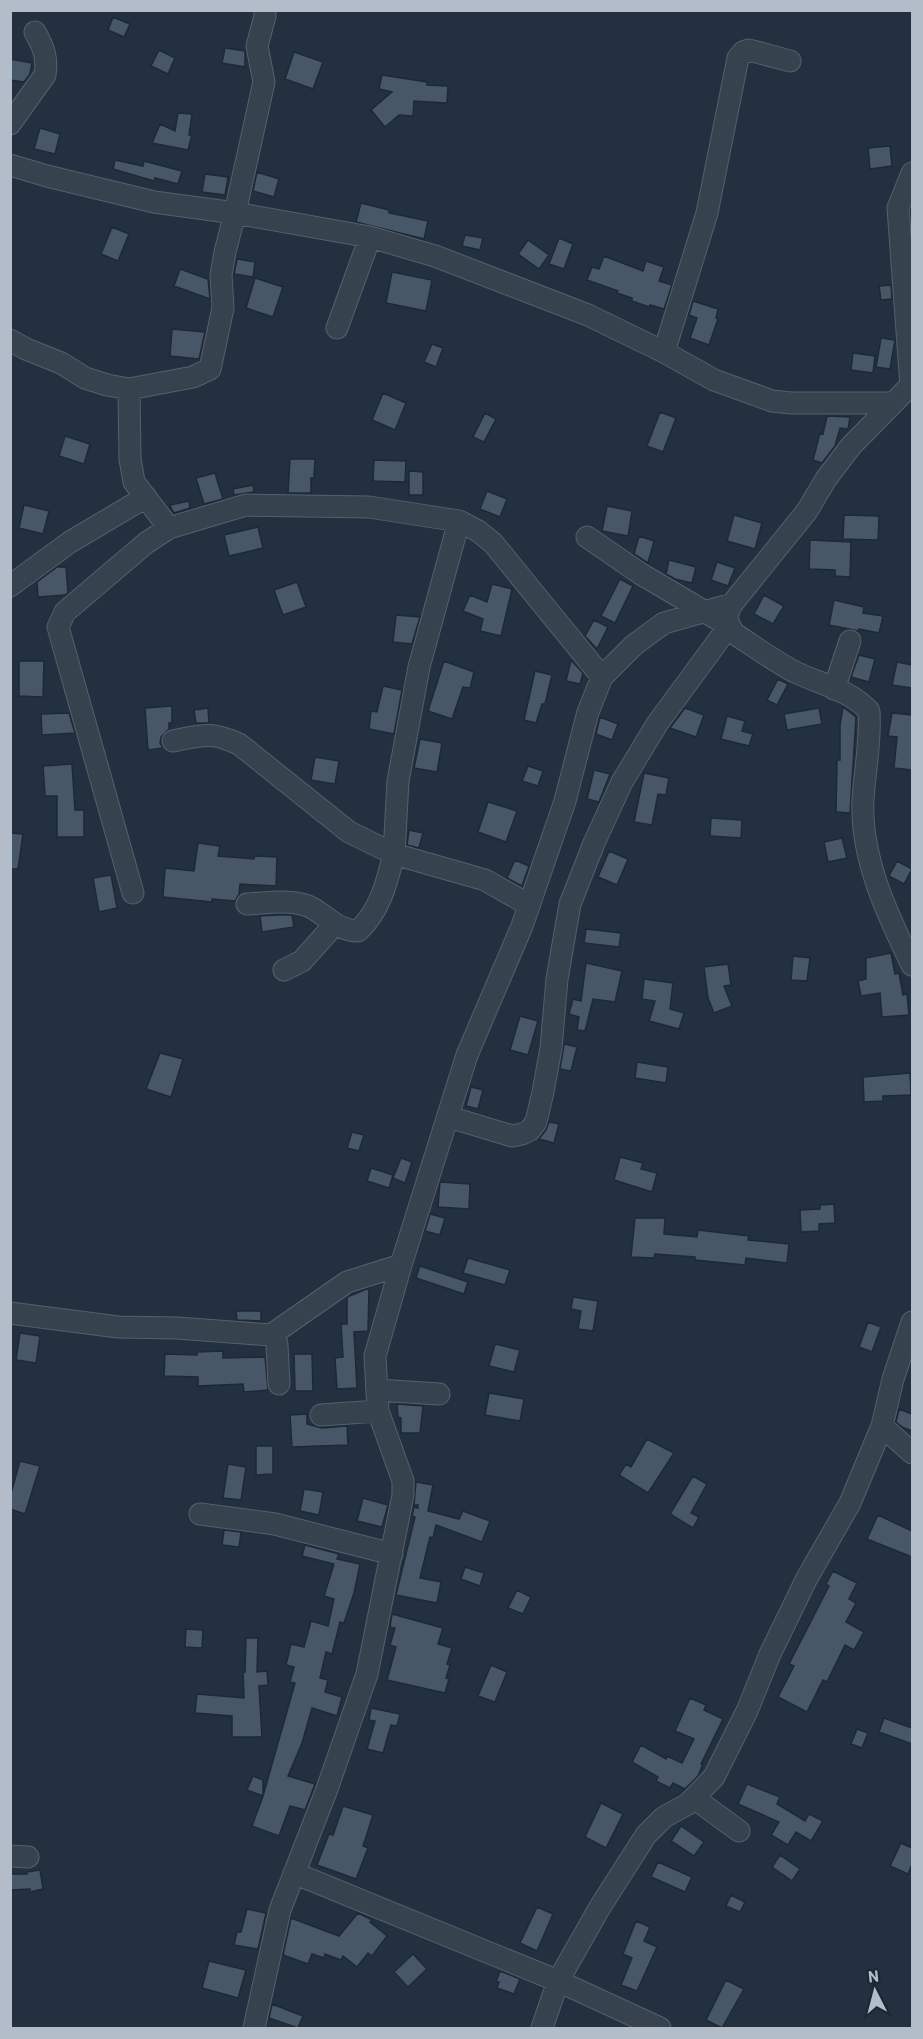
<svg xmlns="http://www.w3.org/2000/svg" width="923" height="2039" font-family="Barlow,sans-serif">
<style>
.building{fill:#485768;stroke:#1e2936;stroke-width:1.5}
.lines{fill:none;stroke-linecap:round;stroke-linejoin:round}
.minor-casing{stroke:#55606d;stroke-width:23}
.minor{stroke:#37424f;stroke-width:21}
</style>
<rect width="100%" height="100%" fill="#23303f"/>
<!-- building -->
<path class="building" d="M113 17 130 24 124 37 108 30Z
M225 48 245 51V67L222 63Z
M159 50 175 58 168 74 151 66Z
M294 52 323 62 313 89 285 79Z
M10 59 32 63 30 74 24 82 10 80Z
M382 75 427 82V85L448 86 447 103 414 101 413 116 399 115 385 127 371 110 392 92 379 89Z
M178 113 192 114 189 135H192L188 150 152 143 160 124 175 131Z
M40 128 60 134 55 154 34 149Z
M890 146 892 166 870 169 868 148Z
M115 160 143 166 144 161 182 171 178 184 155 178 154 181 113 169Z
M257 172 279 179 274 197 253 191Z
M205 174 228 177 225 195 202 192Z
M361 203 389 210V213L428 221 424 239 356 222Z
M112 227 129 234 118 261 101 254Z
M465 235 483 238 480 250 462 246Z
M559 238 573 244 564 269 549 264Z
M528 240 549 255 539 269 518 254Z
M604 256 643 271 646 261 664 267 659 281 672 285 664 309 650 305 649 307 632 301V298L617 293 618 291 587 280 592 267 599 269Z
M237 259 255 262 253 277 234 274Z
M180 269 208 279 210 299 174 286Z
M392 272 432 280 426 311 386 303Z
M255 278 283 287 273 317 246 308Z
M891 285 892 299 881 300 879 286Z
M693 301 718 309 716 318 718 319 709 345 690 338 697 318 689 315Z
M172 329 205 332 199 359 170 356Z
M881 338 895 340 890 369 876 367Z
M432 344 443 348 436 367 424 362Z
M853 353 875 356 873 373 851 370Z
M383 393 406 403 395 430 372 420Z
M660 412 676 418 663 452 647 446Z
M485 413 496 419 484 442 473 437Z
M827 416 850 417 848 429 840 428 835 446 822 463 813 460 820 433 823 434Z
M65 436 90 444 84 464 59 456Z
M290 459H315L314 478H311V493H288Z
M374 460 406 461 405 482 373 481Z
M409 471 423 472V495H409Z
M215 473 223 499 204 504 196 478Z
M253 485 254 492 234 495 233 489Z
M487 491 507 499 500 517 480 509Z
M189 501 190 508 174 513 172 510 170 505Z
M24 505 49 511 43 534 19 528Z
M607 506 632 511 628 536 602 531Z
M734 515 762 523 755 549 727 541Z
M844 515 879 516 878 540 843 539Z
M258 527 263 548 229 556 224 535Z
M639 536 654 541 648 563 634 554Z
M810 540 851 542 850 577 835 576V570L809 569Z
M669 560 696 567 692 583 675 579 666 574Z
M717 562 735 568 728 586 711 580Z
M57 567H66L68 593 65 595 38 597 37 582Z
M620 579 633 586 615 623 601 616Z
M297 582 306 607 283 615 274 590Z
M492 584 512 589 501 636 480 631 483 619 463 611 470 595 487 602Z
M764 595 784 606 773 624 754 614Z
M834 600 864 607 863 613 883 616 879 633 859 629V631L829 625Z
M396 615 420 617 412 644 393 642Z
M594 620 608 627 597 649 585 636Z
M859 655 875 659 869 682 851 677Z
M571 660 583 673 580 684 566 681Z
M19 661H44L43 697 19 696Z
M444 661 474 672 470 688 463 687 452 719 428 711Z
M897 662 912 665V688L892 685Z
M535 671 552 675 545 704H542L536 723 524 720Z
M778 679 788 684 777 705 767 700Z
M383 686 402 690 394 734 369 729 371 711 377 712Z
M172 706V723H169V729L161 737 160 743 163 748 148 750 145 708Z
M843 707 856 717 850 813 836 812 837 760H840V725Z
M208 708 209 723H196L194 710Z
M685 708 704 715 696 737 670 728Z
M819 708 822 724 787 730 784 714Z
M69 713 75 733 42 735 41 714Z
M892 713 912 715V770L894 768 897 737 888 736Z
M727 716 745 721 742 731 753 734 749 746 721 739Z
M600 717 618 724 612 740 596 734Z
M420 739 442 743 437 772 414 768Z
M315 757 339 761 335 784 311 780Z
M72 764 75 810H84V837H57V796H45L43 766Z
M528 766 543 771 538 786 522 781Z
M594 770 610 774 599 802 587 799Z
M644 773 669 778 666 795 658 794 652 825 634 822Z
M488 802 517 811 506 842 478 832Z
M711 818 742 820 741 838 710 836Z
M409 830 423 833 419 848 407 845Z
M10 833 23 834 18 869H10Z
M842 838 847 858 828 862 824 842Z
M198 843 220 846 218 856 254 859V856L277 857 276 886 240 884 239 894 235 901 212 899V902L163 897 165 868 194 871Z
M609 851 628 859 617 885 598 877Z
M515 860 529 866 522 886 507 878Z
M897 861 912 869 904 884 889 876Z
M111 875 117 908 99 912 93 878Z
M278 915H292L294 927 262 932 260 916Z
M586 929 621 933 619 947 584 943Z
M891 953 895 974 899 973 903 995 907 994 909 1015 882 1017 880 993 861 996 858 981 866 979V958Z
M793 956 810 958 807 981 791 980Z
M586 963 622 971 615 1002 593 999 585 1031 577 1030 579 1017 569 1014 573 999 581 1001Z
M728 964 731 985 724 986 732 1006 714 1013 708 998 704 967Z
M644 979 673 983 670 1009 684 1013 679 1029 649 1021 655 1001 642 999Z
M520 1016 538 1021 528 1055 510 1050Z
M564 1044 577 1047 571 1071 560 1069Z
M160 1053 183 1059 171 1097 146 1089Z
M637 1062 668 1067 666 1083 635 1078Z
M910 1073 911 1095 883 1096V1101L864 1102 863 1077Z
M471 1087 483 1090 478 1109 466 1106Z
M549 1122 559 1124 554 1143 539 1139 546 1130Z
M352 1132 364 1135 359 1151 347 1148Z
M620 1157 643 1163 641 1169 657 1173 652 1192 614 1180Z
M401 1158 412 1162 405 1183 393 1178Z
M371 1168 393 1175 389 1188 367 1181Z
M440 1182 470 1184 469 1209 438 1207Z
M834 1204 835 1223 819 1224V1231L801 1232 800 1210 820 1209V1205Z
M430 1214 445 1218 440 1235 425 1231Z
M635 1218H665L664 1234 697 1237 698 1230 749 1236 748 1240 789 1244 787 1263 746 1258 745 1265 695 1260V1257L655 1254 654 1258 631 1257Z
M468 1258 510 1270 505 1285 463 1273Z
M420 1266 468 1282 464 1294 416 1278Z
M369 1288 368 1331 354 1332 357 1388 337 1389 335 1358 343 1357 341 1324H347V1297Z
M573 1297 598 1301 593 1331 578 1329 581 1311 571 1309Z
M236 1311H261V1321L237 1320Z
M868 1322 881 1327 872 1352 859 1347Z
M20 1333 40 1336 36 1363 16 1360Z
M495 1344 520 1350 514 1372 489 1366Z
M223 1351V1358L265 1357 268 1390 244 1392 243 1384 198 1386V1377L164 1376 165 1354 197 1355V1352Z
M294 1354H312L313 1391H295Z
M489 1393 524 1399 520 1421 485 1415Z
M397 1404 423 1406 420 1433H401V1418L398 1417Z
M899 1409 912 1414V1431L902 1427 896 1422Z
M307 1414V1424L322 1428 347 1426 348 1445 292 1447 290 1415Z
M647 1439 674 1453 648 1493 619 1475 626 1464 631 1467Z
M256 1446H273V1474L256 1475Z
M20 1461 40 1466 25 1514 10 1509V1497Z
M228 1464 246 1467 241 1500 223 1498Z
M693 1476 707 1484 691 1513 699 1517 693 1528 670 1514Z
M416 1482 433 1485 428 1511 459 1519 463 1511 490 1521 482 1542 436 1525 433 1538 430 1537 420 1578 441 1582 437 1603 396 1595 415 1517 412 1516 414 1507 418 1508V1505H414Z
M304 1489 323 1492 319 1515 300 1511Z
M363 1498 388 1505 382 1527 357 1521Z
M878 1515 912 1531V1557L867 1539Z
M224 1530 241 1532 239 1547 222 1545Z
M305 1545 339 1554 337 1559 360 1564 354 1593 344 1623 340 1622 332 1654 326 1652 320 1678 328 1680 325 1692 342 1697 337 1716 312 1708 302 1743 288 1776 315 1784 305 1810 290 1806 279 1836 252 1826 263 1796 247 1790 253 1776 263 1780V1796L295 1683 290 1682 294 1667 286 1665 291 1644 304 1647 311 1621 328 1626 334 1599 324 1596 334 1564 302 1556Z
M465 1567 484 1573 480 1586 461 1579Z
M833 1571 857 1583 849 1599 856 1603 846 1622 864 1632 854 1650 845 1645 827 1682 823 1680 807 1712 778 1697 794 1666 789 1664 829 1586 826 1584Z
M517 1590 531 1597 523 1614 508 1608Z
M392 1614 443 1628 438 1644 452 1648 447 1664 450 1665 446 1678 449 1679 445 1693 387 1680 396 1647 390 1645 395 1628 390 1627Z
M186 1629 203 1630 202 1648 185 1647Z
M246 1638H258L257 1672 267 1671 268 1685 259 1686 262 1737H232V1716L195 1713 197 1694 244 1698 243 1673 245 1672Z
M491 1665 507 1672 495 1702 478 1696Z
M690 1698 706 1705 704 1710 723 1719 701 1764H703L698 1776 685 1789 673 1783 670 1788 656 1781 658 1777 632 1762 641 1745 666 1759 667 1756 682 1763 694 1739 675 1731Z
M371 1708 400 1714 397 1726 391 1725 383 1753 367 1749 375 1721 369 1720Z
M884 1718 912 1728V1744L879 1732Z
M857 1729 868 1733 862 1748 851 1744Z
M747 1784 780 1797 777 1804 805 1821 809 1814 823 1821 811 1841 796 1832 788 1845 771 1835 779 1822 738 1804Z
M601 1803 623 1814 606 1848 585 1837Z
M343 1806 373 1815 363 1846 368 1848 356 1879 317 1865 329 1834 333 1835Z
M681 1826 704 1842 694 1856 671 1841Z
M901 1843 912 1848V1864L908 1874 890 1866Z
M780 1855 800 1869 792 1881 772 1867Z
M658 1862 692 1877 685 1892 651 1877Z
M40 1870 43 1889 30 1892V1889L11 1890 10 1874H27V1872Z
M731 1895 745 1902 740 1912 726 1906Z
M537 1907 553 1914 537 1951 520 1943Z
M247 1909 266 1913 258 1949 234 1945 237 1932H241Z
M358 1913 372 1920 370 1922 387 1936 372 1956 368 1953 357 1967 343 1956 341 1960 325 1954 324 1958 312 1954 308 1964 283 1955 291 1918 339 1936Z
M636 1921 650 1927 644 1941 657 1947 637 1991 621 1985 632 1958 623 1954Z
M413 1954 427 1969 408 1987 394 1972Z
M209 1961 246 1970 238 1998 202 1988Z
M500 1971 520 1979 514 1994 497 1988 499 1982H496Z
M726 1980 744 1989 722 2028 706 2020Z
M272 2004 303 2016 298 2028 269 2018Z"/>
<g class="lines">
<defs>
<path id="minor" d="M10 124 45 75C48 58 43 46 35 32
M10 165 47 176 154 202 235 213 370 237 435 256 588 315 664 352 714 380 772 401 791 403H892
M337 328 370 237
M10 340 26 349 61 363 85 378 107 385 129 389 193 377 210 369 223 308 221 275 225 252 235 213 264 82 257 46 265 16V10
M664 352 707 213 738 58 743 52 749 50 790 61
M912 384 851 446 826 479 807 511 732 604C725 615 727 625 735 634 755 647 774 661 795 672 820 684 850 690 869 711 871 741 865 769 863 799 860 857 887 914 912 965
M911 386 898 208 912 173
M129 389 130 459 134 482 169 528
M459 521 419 667 398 781 394 854 485 880 529 905
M10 586 70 542 146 497
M834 689 850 641
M173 741C202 735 211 731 239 744L349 832 394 854C387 882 380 911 358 931 337 931 326 914 308 906 290 899 265 903 247 904
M133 893 58 627 65 612 146 543 169 528 246 505 369 507 459 521 478 531 493 543 602 677
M284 970 302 961 335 924
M449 1117 512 1136 522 1134 530 1130 536 1122 543 1092 551 1048 557 979 570 904 594 843 622 782 657 724 729 626 641 574 587 537
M10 1313 118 1327 177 1328 271 1335 276 1340 277 1345 279 1384
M271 1335 347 1282 401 1265
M377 1390 439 1394
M321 1415 378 1411
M882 1426 912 1453
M200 1514 275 1524 392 1554
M694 1798 739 1831
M10 1856 28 1857
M294 1873 558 1981 660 2028
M254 2028 280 1910 327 1789 367 1674 403 1495V1481L378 1411 375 1356 401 1265 467 1055 522 926 565 801 588 712 602 677 634 645 664 623 732 604
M542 2028 558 1981 600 1907 646 1835 664 1817 688 1804 714 1777 747 1711 770 1654 807 1578 850 1503 882 1426 893 1379 912 1322"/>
</defs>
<!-- minor casing -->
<use href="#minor" class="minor-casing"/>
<!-- minor -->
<use href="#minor" class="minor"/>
</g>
<!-- border -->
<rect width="923" height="2039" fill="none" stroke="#b3bdca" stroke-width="24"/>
<!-- north arrow -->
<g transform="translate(875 1991) rotate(354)" stroke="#1c2734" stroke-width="4.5" paint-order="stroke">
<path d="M0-4.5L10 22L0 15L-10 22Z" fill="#b3bdca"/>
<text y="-9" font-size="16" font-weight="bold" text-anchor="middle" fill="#b3bdca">N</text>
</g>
</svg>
